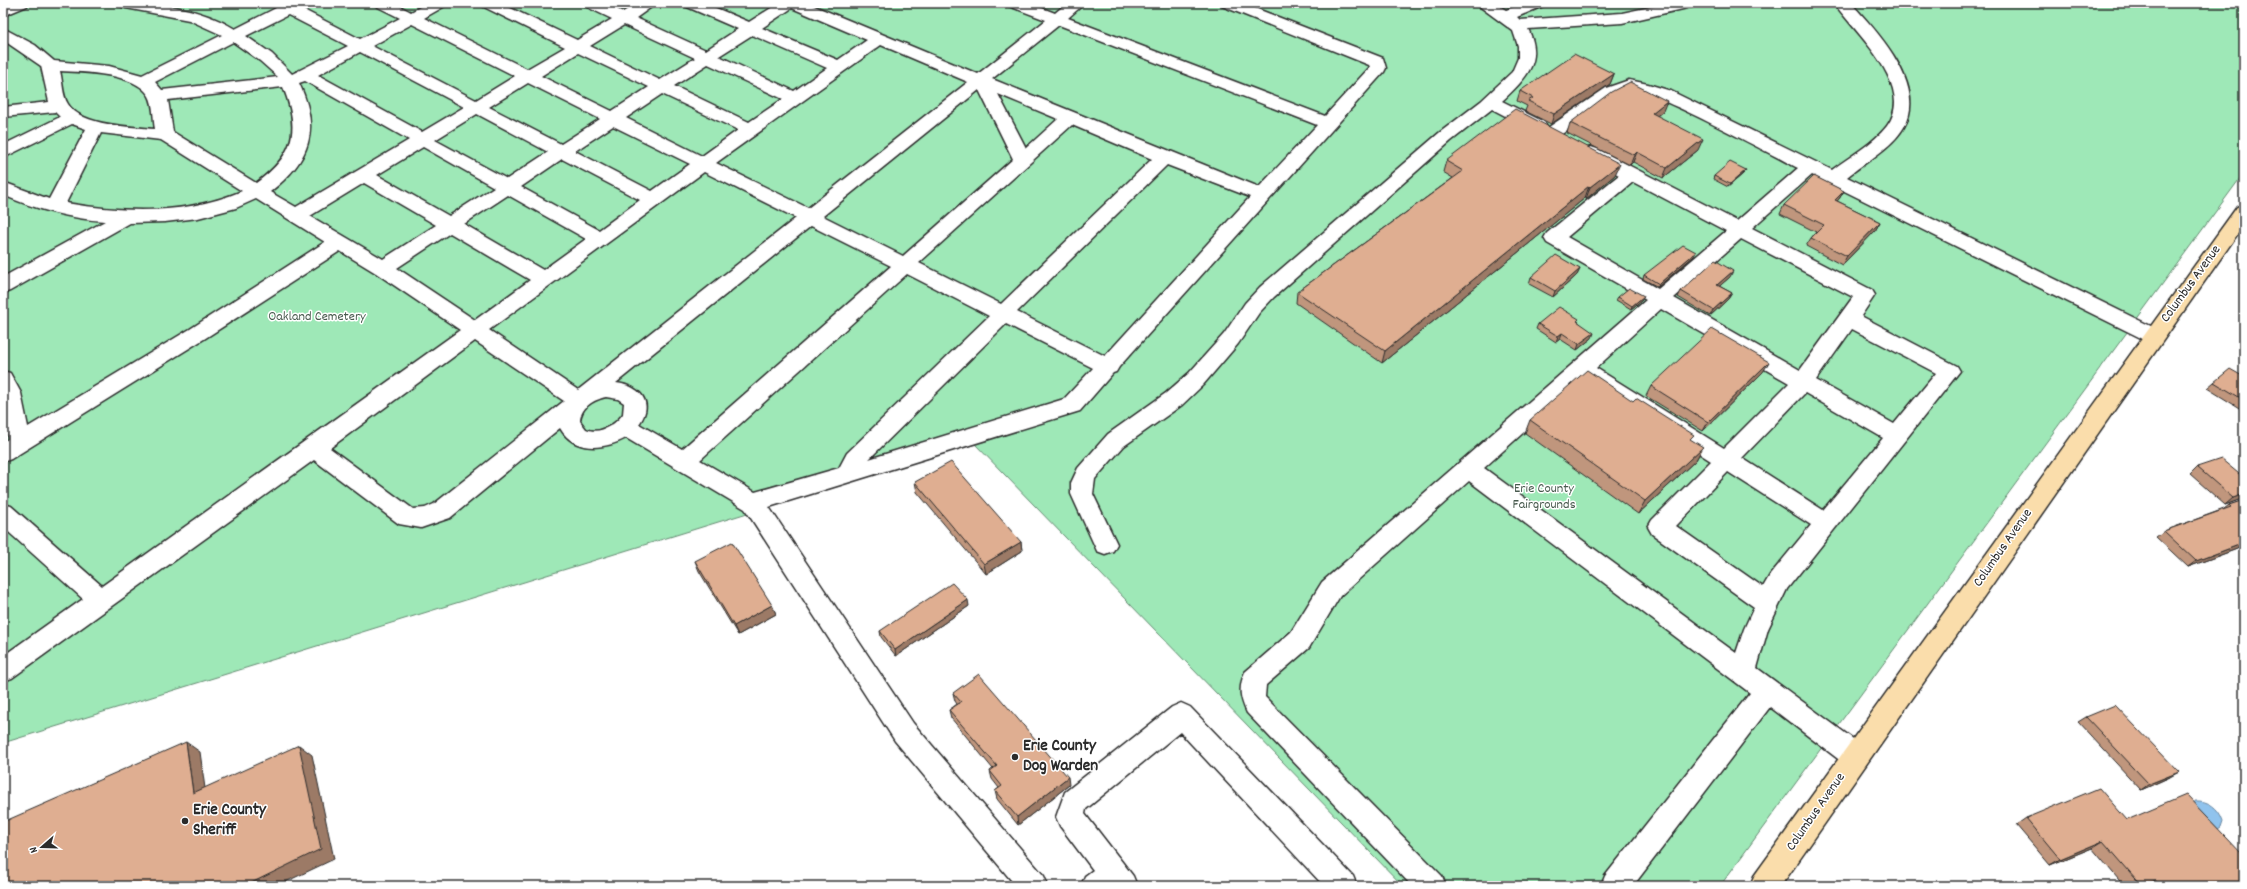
<svg xmlns="http://www.w3.org/2000/svg" width="2247" height="889" font-family="Dekko,sans-serif">
<style>
.green{fill:#9ee8b7;stroke:#648a71}
.water{fill:#90c3ed;stroke:#68869f}
.lines{fill:none;stroke-linecap:round;stroke-linejoin:round}
.minor-casing{stroke:#2b2b2b;stroke-width:3}
.major-casing{stroke:#2b2b2b;stroke-width:3}
.minor{fill:#fff;fill-rule:evenodd}
.major{fill:#faddab;fill-rule:evenodd}
.wall{fill:#c0967d;stroke:#2b2b2b}
.shaded-wall{fill:#9c7a66;stroke:#2b2b2b}
.building{fill:#dfae91;stroke:#2b2b2b}
.poi-dot{fill:#2b2b2b;stroke:#fff;stroke-width:1.5}
.labels{text-anchor:middle;dominant-baseline:central;stroke-width:3;stroke-linejoin:round;paint-order:stroke}
.street-label{font-size:14px;fill:#2b2b2b;stroke:#fff}
.park-label{font-size:14px;fill:#485a4e;stroke:#fff}
.near-poi-label{font-size:17px;font-weight:bold;fill:#2b2b2b;stroke:#fff;text-anchor:start}
</style>
<rect width="100%" height="100%" fill="#fff"/>
<filter id="ink" filterUnits="userSpaceOnUse"><feTurbulence type="fractalNoise" baseFrequency=".025" numOctaves="2"/><feDisplacementMap in="SourceGraphic" scale="8" xChannelSelector="R" yChannelSelector="G"/><feConvolveMatrix kernelMatrix="1 2 1 2 8 2 1 2 1" color-interpolation-filters="sRGB"/></filter>
<g filter="url(#ink)">
<!-- green -->
<path class="green" d="M3 3H2244V173L1720 886H1403L974 443 3 743Z"/>
<!-- water -->
<path class="water" d="M2195 801C2208 800 2219 808 2223 821L2221 827 2218 829 2192 803Z"/>
<g class="lines">
<defs>
<path id="minor" d="M8 3H29L27 6 3 16V5Z
M118 3C159 3 199 7 235 29L276 8 270 3H304L300 8 360 39 400 18 376 6 374 3H394L411 12 427 3H447L445 6 424 18 527 69 565 47 482 6 480 3H500L577 40 612 19 585 6 583 3H604L623 12 638 3H657L636 18 706 50 738 29 685 6 683 3H704L749 22 779 3H807L978 74 1046 20 1009 6 1007 3H1029L1055 13 1067 3H1085L1068 18 1325 116 1370 67 1369 65 1222 6 1220 3H1242L1383 58 1386 68 1384 72 1119 367 1116 372 1113 373 1080 411 769 507 913 723 1044 876 1048 886H1016L895 741 745 509 626 438C604 450 574 453 560 428L450 518 421 528 399 524 314 460 12 678 3 681V656L83 599 3 527V504L11 506 102 586 460 330 376 273 340 251 204 339 11 459 3 462V442L8 439 3 403V371L10 373 21 393 28 427 190 329 325 242 256 199 236 208 198 218 165 222 130 223 10 291 3 293V277L105 221C70 219 35 209 3 195V182L49 199 86 129 72 124 3 158V145L60 117 55 112 3 117V107L49 102 41 66 3 40V28L35 45 54 61 109 66 142 75 222 35 189 20 126 8 120 6ZM792 8 867 40 838 60 762 28ZM288 15 348 46 292 74 272 54 246 36ZM412 24 515 76 476 100 372 46ZM624 25 695 58 660 80 590 46ZM1059 25 1317 125 1259 187 992 79ZM752 35 827 68 794 91 719 56ZM233 42 260 61 278 77 162 90 155 82ZM881 45 968 82 808 208 716 163ZM360 52 464 107 422 132 318 75ZM578 53 649 87 612 111 541 76ZM708 64 783 99 749 122 674 86ZM60 71C83 72 136 73 149 96 154 105 153 119 155 129 132 127 81 126 68 104 62 95 63 82 60 71ZM305 81 409 140 296 207 270 192C310 161 321 130 299 83ZM528 83 600 119 561 144 489 107ZM283 87C301 131 294 155 256 183L173 132 168 100ZM979 90 1013 159 903 256 823 216ZM662 94 738 130 702 156 626 118ZM998 94 1058 119 1026 148ZM477 114 548 152 507 179 435 140ZM1072 125 1152 159 1001 304 919 263ZM613 126 690 164 652 191 575 151ZM101 133 161 140 242 191C186 215 125 213 66 203ZM423 147 494 187 449 216 377 175ZM562 159 640 200 599 230 521 187ZM1167 165 1250 197 1105 356 1017 312ZM704 172 796 218 578 390 489 330ZM364 183 436 225 383 259 310 216ZM508 195 586 239 543 270 464 224ZM811 226 891 266 682 449 639 424C655 402 640 386 616 383ZM450 233 530 280 475 320 397 268ZM907 274 989 316 847 453 839 468 755 492 700 460ZM1006 324 1093 368 1064 399 869 459ZM475 341 564 401 434 504 425 508 413 509 330 448ZM606 397 618 399 624 403 623 414C615 425 599 435 586 429L580 421C581 407 593 400 606 397Z
M1475 3H1494L1506 10 1524 3H1545L1543 6 1517 17 1520 20 1622 13 1669 3H1698L1696 6 1622 23 1528 29C1545 62 1524 80 1502 101L1544 122 1547 126 1544 130H1532L1492 109 1451 141 1274 297 1259 313 1238 344 1203 385 1182 405 1124 446 1095 479 1093 494 1117 544 1113 551 1105 554 1097 551 1071 494V483L1078 468 1108 434 1166 393 1189 373 1224 334 1245 303 1260 287 1439 133 1481 101 1512 72 1518 58V46L1513 31Z
M1834 3H1851C1877 31 1928 86 1904 127 1892 148 1865 162 1847 177L2161 331 2164 336 2161 341 2154 343 2147 341 1812 175 1752 228 1872 290 1875 295 1861 316 1957 366 1960 371 1787 589 1768 629 1757 668 1864 747 1868 756 1864 765 1855 768 1846 765 1770 707 1633 886H1601L1605 876 1750 693 1469 481 1340 596 1309 648 1266 685 1265 697 1442 876 1446 886H1412L1247 713C1240 698 1238 688 1245 672L1291 632 1322 582 1646 300 1547 243 1544 238 1547 233 1619 175 1585 157 1582 153 1585 149 1591 147 1597 149 1737 221 1798 168C1772 155 1649 88 1629 90 1613 92 1573 126 1558 137L1552 138 1546 137 1543 133 1546 129 1606 88 1629 80 1648 84 1671 91 1832 170C1850 156 1873 144 1887 126 1917 86 1854 32 1834 3ZM1633 182 1726 231 1658 289 1567 237ZM1741 239 1853 297 1800 370 1674 298ZM1661 309 1789 383 1724 448 1596 368ZM1852 329 1936 373 1894 424 1816 380ZM1583 379 1711 461 1652 520 1648 527 1652 534 1754 607 1744 629 1736 653 1484 468ZM1805 393 1883 438 1823 510 1742 458ZM1728 472 1811 525 1770 575 1763 587 1676 526Z
M1181 703 1190 707 1353 876 1357 886H1324L1180 732 1086 809 1085 814 1133 876 1137 886H1081L1085 876 1093 870 1060 826 1056 817 1065 792 1172 707Z"/>
<path id="major" d="M2244 205V225L1781 886H1750L1754 876 2237 207Z"/>
</defs>
<!-- minor casing -->
<use href="#minor" class="minor-casing"/>
<!-- major casing -->
<use href="#major" class="major-casing"/>
<!-- minor -->
<use href="#minor" class="minor"/>
<!-- major -->
<use href="#major" class="major"/>
</g>
<!-- wall -->
<path class="wall" d="M1614 74 1610 84 1551 124 1525 111 1527 106 1517 101 1520 91Z
M1663 111 1657 116 1698 150 1663 178 1633 162 1630 165 1567 133 1570 123Z
M1446 161 1615 175 1586 199 1585 198 1382 363 1296 303 1297 292 1453 178 1443 172Z
M1744 173 1728 187 1713 179 1714 176Z
M1844 191 1839 199 1837 201 1880 222 1875 231 1842 265 1806 246 1811 238 1816 232 1780 214 1784 205Z
M1694 256 1658 287 1643 279 1644 275Z
M1580 269 1577 275 1553 297 1529 284 1531 277Z
M1730 277 1719 286 1732 293 1728 299 1710 316 1678 297 1681 291Z
M1618 297 1642 300 1631 309 1616 300Z
M1578 321 1592 338 1577 350 1560 339 1556 342 1536 329 1538 324Z
M1763 372 1703 431 1646 396 1651 386Z
M2244 377V411L2207 388 2214 382Z
M1530 420 1703 447 1696 460 1638 514 1525 433Z
M2197 467 2244 498 2225 505 2190 474Z
M915 482 1021 542 1022 551 986 574 917 492Z
M2244 500V541H2243L2244 544 2237 549 2188 567 2156 537 2164 531 2224 509 2229 505Z
M695 561 772 605 776 614 738 635 699 571Z
M969 606 896 656 881 637 880 631Z
M953 693 1069 785 1018 825 997 799 995 791 999 788 992 779 990 771 993 769 951 718 949 710 957 704 955 701Z
M2086 717 2170 777 2141 790 2078 722Z
M2026 818 2127 820 2244 856V883L2238 886H2124L2092 848 2050 865 2016 825Z"/>
<!-- shaded-wall -->
<path class="shaded-wall" d="M1614 74 1610 84 1551 124 1554 114Z
M1667 101 1663 111 1648 123 1652 113Z
M1703 139 1698 150 1663 178 1667 168Z
M1637 152 1633 162 1630 165 1634 155Z
M1620 164 1615 175 1586 199 1590 187Z
M1746 170 1744 173 1728 187 1730 184Z
M1589 186 1585 198 1382 363 1385 351Z
M1844 191 1839 199 1830 209 1835 200Z
M1880 222 1875 231 1842 265 1847 256Z
M1696 252 1694 256 1658 287 1659 284Z
M1580 269 1577 275 1553 297 1555 291Z
M1733 271 1730 277 1714 291 1717 285Z
M1732 293 1728 299 1710 316 1713 310Z
M1644 296 1642 300 1631 309 1632 306Z
M1562 333 1560 339 1556 342 1558 336Z
M1594 333 1592 338 1577 350 1579 344Z
M1769 362 1763 372 1703 431 1708 422Z
M1703 447 1696 460 1638 514 1645 501Z
M2244 494V498L2225 505 2233 498Z
M2244 538V541L2232 545 2240 539Z
M1021 542 1022 551 986 574 984 564Z
M2244 543 2237 549 2188 567 2196 561Z
M968 600 969 606 896 656 895 650Z
M772 605 776 614 738 635 734 626Z
M186 742 200 752 207 803 193 793Z
M299 745 312 755 334 859 277 886H245Z
M2179 772 2170 777 2141 790 2149 784Z
M1068 777 1069 785 1018 825 1017 817Z
M2103 841 2092 848 2050 865 2060 859Z"/>
<!-- building -->
<path class="building" d="M1574 54 1614 74 1554 114 1528 101 1533 98 1520 91Z
M1630 82 1667 101 1652 113 1703 139 1667 168 1637 152 1634 155 1570 123 1611 92Z
M1515 109 1620 164 1590 187 1589 186 1385 351 1297 292 1463 171 1446 161Z
M1730 162 1746 170 1730 184 1714 176Z
M1814 176 1844 191 1835 200 1880 222 1847 256 1811 238 1824 225 1784 205Z
M1683 245 1696 252 1661 282 1659 284 1644 275Z
M1556 255 1580 269 1555 291 1531 277Z
M1715 260 1733 271 1717 285 1732 293 1713 310 1681 291Z
M1629 288 1644 296 1632 306 1618 297Z
M1559 307 1579 319 1577 321 1594 333 1579 344 1562 333 1558 336 1538 324Z
M1712 329 1769 362 1708 422 1651 386Z
M2230 369 2244 377V400L2214 382Z
M1587 370 1633 401 1636 398 1694 435 1690 439 1703 447 1645 501 1530 420Z
M2221 459 2244 478V494L2233 498 2197 467Z
M951 462 1021 542 984 564 915 482Z
M2244 500V538L2240 539 2244 543 2196 561 2164 531 2231 507 2229 505Z
M732 542 772 605 734 626 695 561Z
M952 583 968 600 895 650 880 631Z
M979 674 1068 777 1017 817 995 791 1002 786 990 771 997 766 949 710 961 702 953 693Z
M2115 705 2179 772 2149 784 2086 717Z
M186 742 193 793 299 745 321 849 245 886H3V822Z
M2099 788 2127 820 2186 795 2244 856V883L2237 886H2160L2156 881 2144 886H2142L2103 841 2060 859 2026 818Z"/>
</g>
<!-- markers -->
<g class="poi-dot">
<circle cx="1015" cy="757" r="4"/>
<circle cx="185" cy="821" r="4"/>
</g>
<g class="labels">
<!-- street labels -->
<g class="street-label">
<text transform="translate(2191 284) rotate(-54)">Columbus Avenue</text>
<text transform="translate(2003 548) rotate(-55)">Columbus Avenue</text>
<text transform="translate(1816 812) rotate(-55)">Columbus Avenue</text>
</g>
<!-- park labels -->
<g class="park-label">
<text x="317" y="317">Oakland Cemetery</text>
<text x="1544" y="489">Erie County<tspan x="1544" dy="16">Fairgrounds</tspan></text>
</g>
<!-- near-poi labels -->
<g class="near-poi-label">
<text x="1023" y="747">Erie County<tspan x="1023" dy="20">Dog Warden</tspan></text>
<text x="193" y="811">Erie County<tspan x="193" dy="20">Sheriff</tspan></text>
</g>
</g>
<!-- margin -->
<rect width="2247" height="889" fill="none" stroke="#fff" stroke-width="16"/>
<rect x="8" y="8" width="2231" height="873" fill="none" stroke="#2b2b2b" stroke-width="1.5" filter="url(#ink)"/>
<!-- north arrow -->
<g transform="translate(42 847) rotate(250)" stroke="#ffffff" stroke-width="3" paint-order="stroke">
<path d="M0-3L7 15L0 10L-7 15Z" fill="#2b2b2b"/>
<text y="-6" font-size="11" font-weight="bold" text-anchor="middle" fill="#2b2b2b">N</text>
</g>
</svg>
